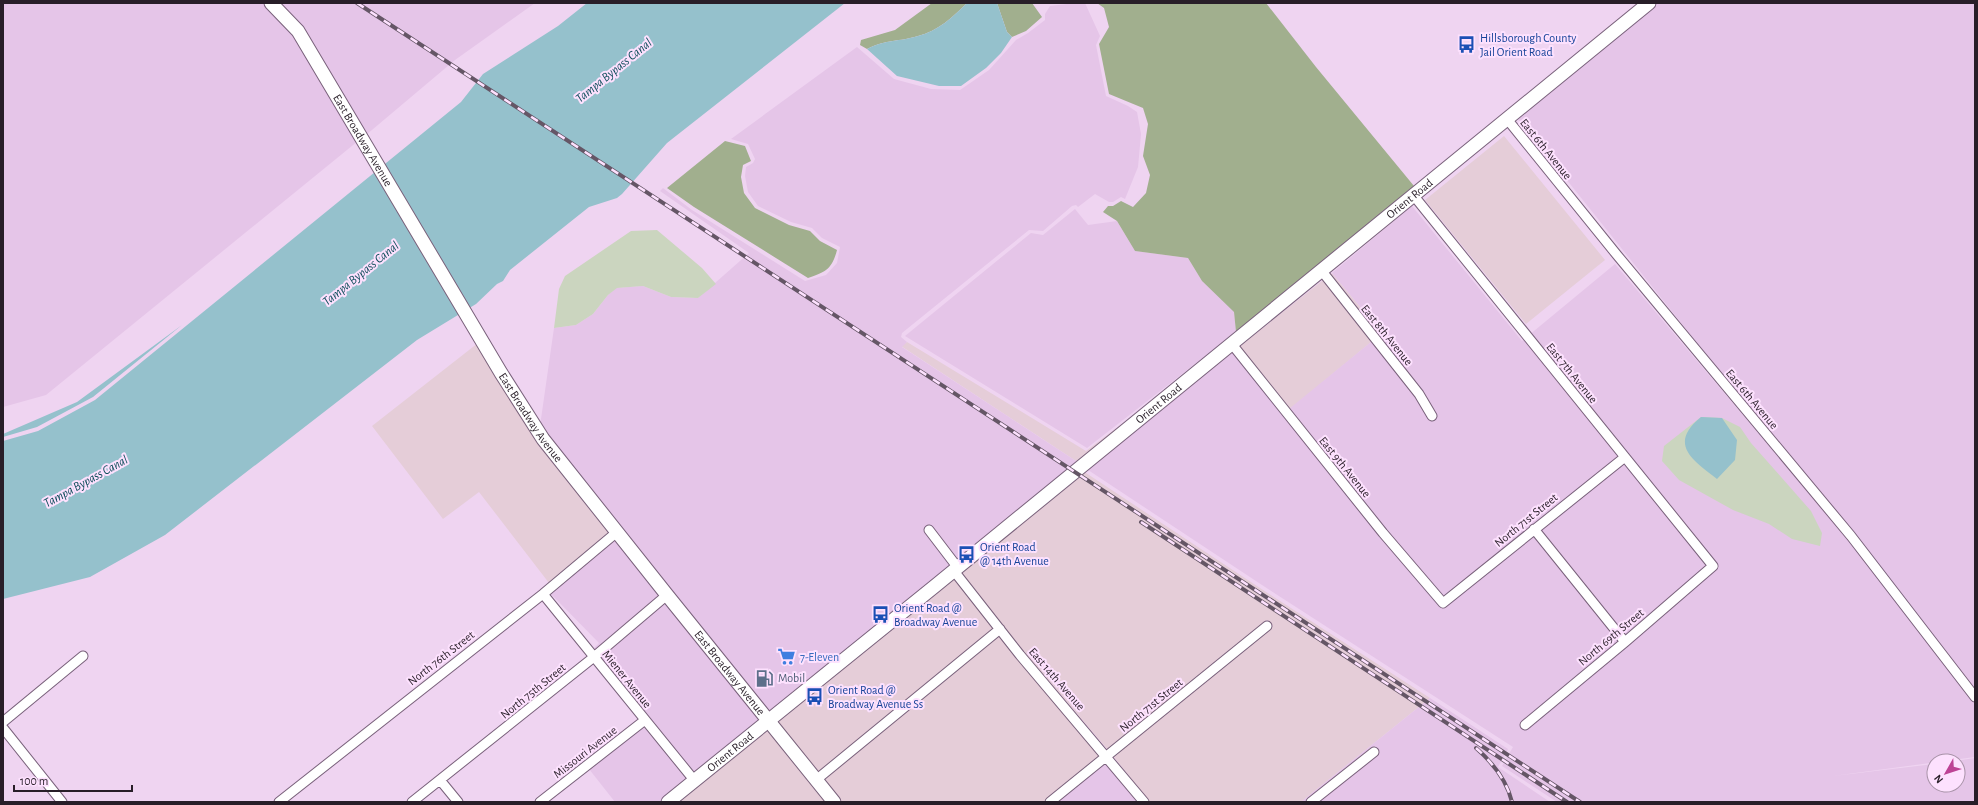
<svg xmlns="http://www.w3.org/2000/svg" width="1978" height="805" font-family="'Alegreya Sans',sans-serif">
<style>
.commercial{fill:#e5cdd8}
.built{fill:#e5c5e8}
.green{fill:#cbd5bf}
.forest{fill:#a1af8e}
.water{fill:#95c1cc}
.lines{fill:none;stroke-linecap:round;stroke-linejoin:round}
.street-casing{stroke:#79617b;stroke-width:11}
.secondary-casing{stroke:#79617b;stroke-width:15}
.street{stroke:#fff;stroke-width:9}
.secondary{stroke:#fff;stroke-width:13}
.rail-casing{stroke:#655666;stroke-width:4}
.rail{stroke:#fde1fe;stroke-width:2.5;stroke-dasharray:8;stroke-linecap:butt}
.labels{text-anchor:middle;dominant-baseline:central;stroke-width:4;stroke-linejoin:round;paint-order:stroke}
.transit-label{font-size:12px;fill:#164399;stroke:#fde1fe;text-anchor:start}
.street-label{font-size:12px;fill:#281e28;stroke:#fde1fe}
.shop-label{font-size:12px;fill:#366cbe;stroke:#fde1fe;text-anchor:start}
.service-label{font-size:12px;fill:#4e5e75;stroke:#fde1fe;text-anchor:start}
.water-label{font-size:13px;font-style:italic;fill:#0f4e5b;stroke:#fde1fe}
</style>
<rect width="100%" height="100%" fill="#efd4f1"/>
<!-- commercial -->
<path class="commercial" d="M1504 136 1605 260 1526 324 1425 200Z
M1332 273 1382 333 1289 410 1239 347Z
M907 342 1086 451 1167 390 1079 463 901 346Z
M478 343 611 531 549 583 479 492 443 519 372 426Z
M1083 471 1260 588 1430 698 1301 802H1150L1113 756 1273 626 1267 620 1108 750 1024 652 960 571Z
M953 577 994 629 817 774 774 721Z
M999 636 1101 756 1043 802H840L822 781Z
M767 726 828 802H674Z"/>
<!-- built -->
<path class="built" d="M3 3H265L295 34 358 141 46 395 3 407Z
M278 3H535L455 60 366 135Z
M1075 3H1085L1100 36 1096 45 1106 96 1128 106 1137 112 1141 134 1138 167 1125 199 1121 197 1113 202H1109L1095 194 1078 207 1076 205 1072 206 1043 231 1029 230 902 333 901 337 907 342 902 347 1079 463 959 562 930 525 923 530 952 567 769 714 620 528 622 527 560 453 540 426 554 328 576 325 593 314 608 295 616 288 643 286 671 297 698 298 749 253 660 191 663 188 692 210 805 281 826 275 837 263 840 247 822 238 812 228 791 222 758 206 748 192 745 176 746 167 753 163 755 159 748 144 731 139 857 47 894 79 931 89 960 90 989 70 1016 40 1028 33 1045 20V14L1050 6Z
M1658 3H1975V757L1833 776 1934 764V785H1958V761H1955L1975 758V802H1557L1502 766 1513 747 1262 585 1082 466 1239 347 1289 409 1382 333 1332 273 1412 206 1522 341 1615 264 1966 679 1518 119Z
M1075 209 1088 225 1117 221 1135 251 1188 258 1202 281 1234 312 1236 332 1087 448 905 336 1031 233 1043 235Z
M616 538 661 595 595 651 593 649 599 643 550 593Z
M666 602 762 720 695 774 600 657Z
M1430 698 1508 749 1498 767 1550 802H1318L1380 752 1375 746 1305 802H1301Z
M644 726 688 780 661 802H615L589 769Z
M1106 762 1138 802H1056Z"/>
<!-- green -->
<path class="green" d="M657 230 702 268 716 284 698 298 671 297 643 286 617 288 608 295 593 314 576 325 554 328 559 289 565 276 631 231Z
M1701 417 1722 418 1740 427 1751 443 1811 511 1822 533 1820 546 1792 539 1769 524 1733 510 1679 480 1662 461 1664 446Z"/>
<!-- forest -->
<path class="forest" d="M932 3H967C953 17 938 31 918 36 899 42 887 39 867 49L860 45 861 40 895 30Z
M997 3H1032L1042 17 1026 31 1012 37 1007 32Z
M1097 3H1266L1316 67 1414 186 1236 332 1234 312 1202 281 1188 258 1135 251 1117 221 1103 212 1108 206H1113L1121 201 1133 207 1146 193 1150 175 1143 156 1148 124 1143 108 1109 94 1099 44 1109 27 1104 8Z
M725 141 745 146 751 161 743 165 741 177 744 193 755 208 789 225 810 231 820 241 837 250C832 269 826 272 808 278L694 207 667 188Z"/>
<!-- water -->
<path class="water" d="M587 3H845L667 143 622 194 617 198 589 207 510 270 503 281 497 284 476 304 417 340 165 535 90 577 3 599V441L38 431 95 400 461 102 483 74 558 26Z
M967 3H997L1007 32 1012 37 1001 53 986 68 961 86H939L897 76 867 49C887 39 899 42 918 36 938 31 953 17 967 3Z
M182 325 93 397 37 427 3 437V434L77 402Z
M1701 417 1722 418 1737 440 1735 460 1717 479C1692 460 1668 444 1701 417Z"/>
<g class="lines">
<defs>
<path id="street" d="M1507 119 1617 255 1851 536 1975 697
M1414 196 1713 566 1625 642 1525 725
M1321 270 1419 394 1432 416
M1231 343 1383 533 1443 603 1625 457
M1534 529 1625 642
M929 530 958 568
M954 571 1020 655 1144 802
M543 594 694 780
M3 722 83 656
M3 728 62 802
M440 780 458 802
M816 780 1000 629
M279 802 543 594 617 532
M412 802 594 657 667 595
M540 802 645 720
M1050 802 1267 626
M1311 802 1374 752"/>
<g id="secondary">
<path id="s1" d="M271 3 298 31 501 373 543 439 667 595 834 802"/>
<path id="s2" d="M668 802 935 586 1649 3"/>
</g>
</defs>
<!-- street casing -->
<use href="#street" class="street-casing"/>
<!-- secondary casing -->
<use href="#secondary" class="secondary-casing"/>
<!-- street -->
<use href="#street" class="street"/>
<!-- secondary -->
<use href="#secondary" class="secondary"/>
<defs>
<path id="rail" d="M357 3 1580 802
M1141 522 1567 802
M1476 748C1492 762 1507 781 1512 802"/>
</defs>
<!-- rail casing -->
<use href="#rail" class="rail-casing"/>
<!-- rail -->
<use href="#rail" class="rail"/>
</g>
<!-- icons -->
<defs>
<symbol id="bus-bare" viewBox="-9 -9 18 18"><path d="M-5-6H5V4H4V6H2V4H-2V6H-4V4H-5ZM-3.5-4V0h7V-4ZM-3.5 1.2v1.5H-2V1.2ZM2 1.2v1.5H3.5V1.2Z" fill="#1a4fb4" stroke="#fde1fe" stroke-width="2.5" paint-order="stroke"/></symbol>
<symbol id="supermarket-bare" viewBox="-9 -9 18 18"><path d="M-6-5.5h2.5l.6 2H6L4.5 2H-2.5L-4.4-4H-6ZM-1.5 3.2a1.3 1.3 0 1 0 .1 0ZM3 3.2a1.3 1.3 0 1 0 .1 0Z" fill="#3f7fe0" stroke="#fde1fe" stroke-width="2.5" paint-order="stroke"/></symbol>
<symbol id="fuel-bare" viewBox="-9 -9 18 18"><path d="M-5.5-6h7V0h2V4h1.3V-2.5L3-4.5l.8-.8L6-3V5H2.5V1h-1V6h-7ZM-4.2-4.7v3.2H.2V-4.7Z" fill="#5c6f8a" stroke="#fde1fe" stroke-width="2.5" paint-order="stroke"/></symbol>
</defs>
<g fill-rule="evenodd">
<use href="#bus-bare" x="1454" y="32" width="25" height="25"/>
<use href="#bus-bare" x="954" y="542" width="25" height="25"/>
<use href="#bus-bare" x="868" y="602" width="25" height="25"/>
<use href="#supermarket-bare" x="774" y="644" width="25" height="25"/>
<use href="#fuel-bare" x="752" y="666" width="25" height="25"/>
<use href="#bus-bare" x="802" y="684" width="25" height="25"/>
</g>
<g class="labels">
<!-- transit labels -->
<g class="transit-label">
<text x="1480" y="38">Hillsborough County<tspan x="1480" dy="14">Jail Orient Road</tspan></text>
<text x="980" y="547">Orient Road<tspan x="980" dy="14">@ 14th Avenue</tspan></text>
<text x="894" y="608">Orient Road @<tspan x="894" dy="14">Broadway Avenue</tspan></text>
<text x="828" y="690">Orient Road @<tspan x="828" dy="14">Broadway Avenue Ss</tspan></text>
</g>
<!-- street labels -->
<g class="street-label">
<text stroke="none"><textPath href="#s1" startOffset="166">East Broadway Avenue</textPath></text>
<text transform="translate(1546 149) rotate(51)">East 6th Avenue</text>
<text stroke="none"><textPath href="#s2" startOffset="956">Orient Road</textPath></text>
<text transform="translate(1387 335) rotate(51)">East 8th Avenue</text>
<text transform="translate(1572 373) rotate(51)">East 7th Avenue</text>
<text transform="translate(1752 399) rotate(50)">East 6th Avenue</text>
<text stroke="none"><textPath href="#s2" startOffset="632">Orient Road</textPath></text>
<text stroke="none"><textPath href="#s1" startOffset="490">East Broadway Avenue</textPath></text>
<text transform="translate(1345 467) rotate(51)">East 9th Avenue</text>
<text transform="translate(1526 520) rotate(-39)">North 71st Street</text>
<text transform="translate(1611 637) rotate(-40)">North 69th Street</text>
<text transform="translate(441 658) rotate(-38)">North 76th Street</text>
<text stroke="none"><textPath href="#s1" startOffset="814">East Broadway Avenue</textPath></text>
<text transform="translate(627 679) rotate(51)">Miener Avenue</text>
<text transform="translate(1057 679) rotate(49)">East 14th Avenue</text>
<text transform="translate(533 691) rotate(-39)">North 75th Street</text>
<text transform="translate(1151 705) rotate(-39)">North 71st Street</text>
<text stroke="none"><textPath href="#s2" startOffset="80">Orient Road</textPath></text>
<text transform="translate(585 752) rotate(-38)">Missouri Avenue</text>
</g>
<!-- shop labels -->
<g class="shop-label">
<text x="800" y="657">7-Eleven</text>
</g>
<!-- service labels -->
<g class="service-label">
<text x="778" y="678">Mobil</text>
</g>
<!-- water labels -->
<g class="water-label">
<text transform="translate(614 71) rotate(-39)">Tampa Bypass Canal</text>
<text transform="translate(361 274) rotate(-39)">Tampa Bypass Canal</text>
<text transform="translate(86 482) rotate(-29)">Tampa Bypass Canal</text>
</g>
</g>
<!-- border -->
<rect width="1978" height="805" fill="none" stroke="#281e28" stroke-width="8"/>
<!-- north arrow -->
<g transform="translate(1946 773) rotate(231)"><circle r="19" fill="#fde1fe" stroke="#a893a8"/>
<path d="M0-3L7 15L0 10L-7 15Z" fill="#bd4395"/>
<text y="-6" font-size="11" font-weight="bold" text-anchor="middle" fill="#281e28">N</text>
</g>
<!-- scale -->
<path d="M14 785v6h118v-6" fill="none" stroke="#281e28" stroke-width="2"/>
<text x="20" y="785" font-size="12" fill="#281e28" stroke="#fde1fe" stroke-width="3" paint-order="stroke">100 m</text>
</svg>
